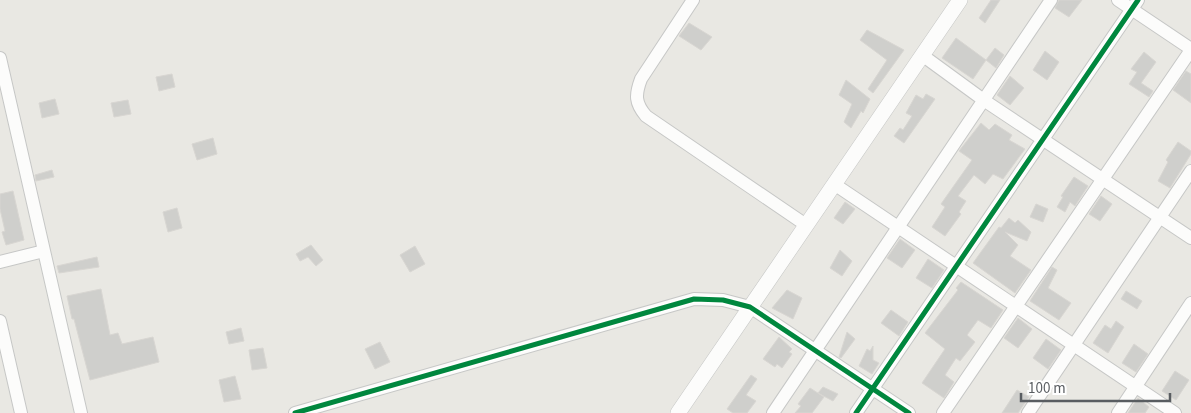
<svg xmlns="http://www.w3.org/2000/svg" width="1191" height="413" font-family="'Source Sans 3',sans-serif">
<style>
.building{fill:#cfcfcc;stroke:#d8d6d2}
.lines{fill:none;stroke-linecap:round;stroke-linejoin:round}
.minor-casing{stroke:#c6c7c6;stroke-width:14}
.tertiary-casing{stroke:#c6c7c6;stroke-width:16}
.minor{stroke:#fcfcfb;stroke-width:12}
.tertiary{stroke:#fcfcfb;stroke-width:15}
.cycleway-casing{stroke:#fff;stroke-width:8}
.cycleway{stroke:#00873e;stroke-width:5}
</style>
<rect width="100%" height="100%" fill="#e9e8e3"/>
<!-- building -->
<path class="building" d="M991 0H1000L985 23 979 18Z
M1059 0H1082L1069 17 1055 8Z
M689 23 712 37 701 50 679 36Z
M867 30 904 50 873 93 868 89 887 60 860 40Z
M956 38 986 60 973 79 942 58Z
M995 48 1004 55 996 68 986 60Z
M1045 51 1059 62 1047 80 1033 70Z
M1144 52 1156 62 1141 83 1153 91 1149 97 1129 84 1137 72 1131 69Z
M1186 71 1191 74V103L1173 90Z
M172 74 175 87 159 91 156 77Z
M1010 76 1024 88 1010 105 997 95Z
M846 80 870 99 863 113 861 111 851 128 844 122 852 104 839 95Z
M926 94 935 99 904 143 894 136 900 128 903 130 912 116 906 113 916 95 923 99Z
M55 99 59 114 42 118 39 103Z
M128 100 131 114 114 117 111 103Z
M981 123 989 130 995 124 1012 135 1009 140 1025 149 1003 179 993 174 985 184 974 175 958 196 966 201 959 212 961 214 945 236 932 227 945 207 941 204 972 160 959 151Z
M213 138 217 154 197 160 192 144Z
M1178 142 1191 151V154L1170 188 1158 181 1168 162 1166 160Z
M52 170 54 177 36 181 35 175Z
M1074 177 1088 186 1075 206 1070 202 1065 212 1057 207 1063 197 1061 196Z
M13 191 24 240 6 245 2 232 5 231 0 209V194Z
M1101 196 1112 204 1100 221 1089 214Z
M845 202 855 209 843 224 834 218Z
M1036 204 1048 209 1043 222 1030 217Z
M177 208 182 228 168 232 163 212Z
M1009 218 1015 223 1018 220 1031 232 1027 241 1005 232 1018 245 1010 256 1031 270 1015 293 973 263 999 227 1001 228Z
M900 239 915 250 902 268 887 258Z
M311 245 323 260 316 266 308 257 300 261 296 254Z
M415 246 425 264 410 272 400 255Z
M840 250 852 261 842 276 830 268Z
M97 257 99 267 59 273 57 266Z
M928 259 944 270 932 288 916 278Z
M1052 267 1057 270 1048 288 1071 303 1059 320 1030 301Z
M961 282 1003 310 991 328 978 320 967 335 975 342 960 361 956 358 945 375 954 382 944 398 922 383 945 349 925 333 958 290 956 288Z
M101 289 110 335 118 333 122 344 153 337 159 362 90 380 74 319H72L67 296Z
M787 290 802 298 793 319 772 308Z
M1126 291 1142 301 1137 309 1121 299Z
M891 310 908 322 899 336 881 323Z
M1018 318 1032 329 1018 348 1004 338Z
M1116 321 1124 327 1108 353 1093 343 1105 325 1111 329Z
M241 328 244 341 229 344 226 332Z
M847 332 855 339 841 358 839 357Z
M779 337 792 349 789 352 792 354 782 368 777 364 775 367 763 359Z
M1046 339 1061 350 1048 369 1033 358Z
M380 342 390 362 375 369 365 349Z
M1134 344 1148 354 1136 372 1122 363Z
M873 346V360L879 363 872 374 859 366 867 349 870 351Z
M263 348 267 368 252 370 249 350Z
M1175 371 1189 380 1176 400 1162 391Z
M751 375 757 379 746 395 756 401 747 413H733L727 409Z
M235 376 241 399 224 402 219 380Z
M823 387 838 394 833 401 818 393Z
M810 388 824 397 812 413H795L801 406 798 404Z
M1017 390 1029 397 1018 413H1002Z
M1138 398 1149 407 1145 413H1128Z"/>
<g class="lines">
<defs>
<path id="minor" d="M693 0 641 79C635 95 635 103 646 116L806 225
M1118 0 1191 49
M922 55 985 101 1191 238
M0 58 81 413
M834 184 1175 413
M0 262 44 251
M0 321 21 413
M295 413 694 299 723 300 750 307 909 413
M773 413 1051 0
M856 413 1138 0
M943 413 1191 50
M1028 413 1191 171
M1118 413 1191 303"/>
<path id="tertiary" d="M678 413 960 0"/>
</defs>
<!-- minor casing -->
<use href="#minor" class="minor-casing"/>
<!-- tertiary casing -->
<use href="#tertiary" class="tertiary-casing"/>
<!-- minor -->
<use href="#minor" class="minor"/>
<!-- tertiary -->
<use href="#tertiary" class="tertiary"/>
<defs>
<path id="cycleway" d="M295 413 694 299 723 300 750 307 909 413
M856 413 1138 0"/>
</defs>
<!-- cycleway casing -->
<use href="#cycleway" class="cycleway-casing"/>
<!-- cycleway -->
<use href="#cycleway" class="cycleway"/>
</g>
<!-- scale -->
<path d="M1021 393v8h149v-8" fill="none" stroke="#595d61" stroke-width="2.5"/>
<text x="1028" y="393" font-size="15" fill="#595d61" stroke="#ffffff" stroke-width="4" paint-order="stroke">100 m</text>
</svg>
